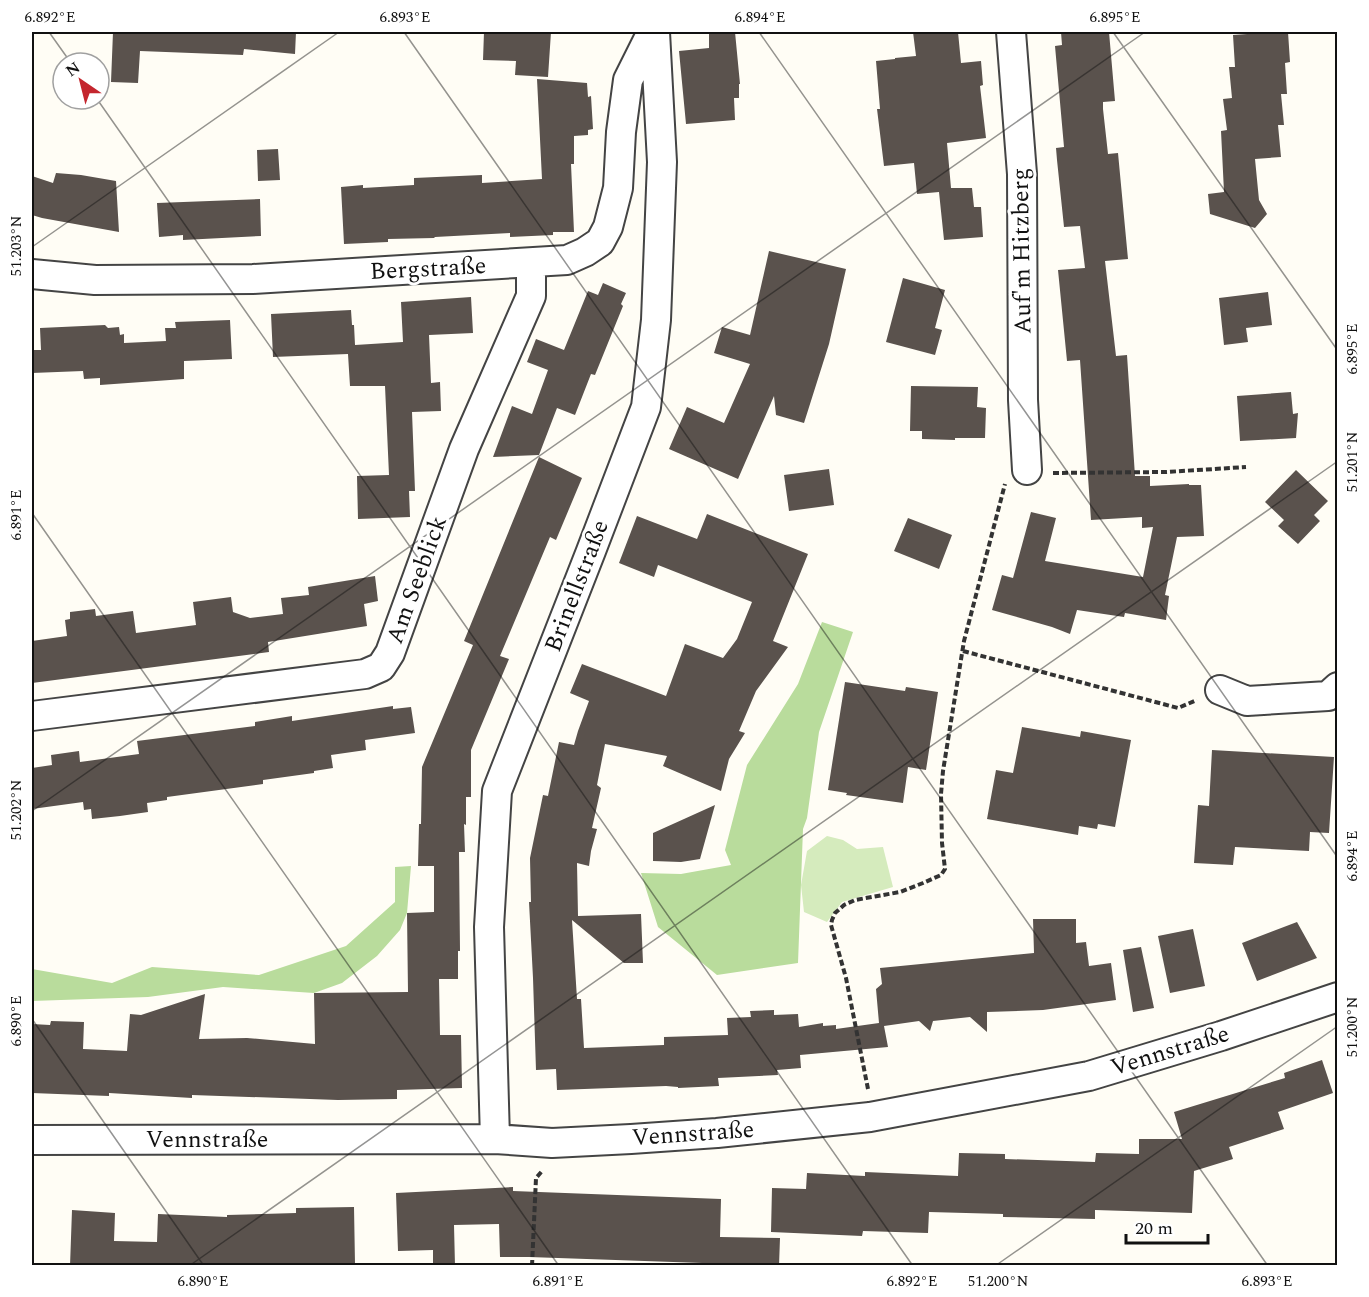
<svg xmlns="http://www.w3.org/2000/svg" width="1369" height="1297" font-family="Spectral,serif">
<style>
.green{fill:#d5ebbd}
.forest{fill:#b9dc9c}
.building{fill:#5a524d}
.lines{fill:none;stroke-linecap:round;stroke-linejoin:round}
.street-casing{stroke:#444;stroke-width:32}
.path{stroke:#333;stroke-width:4;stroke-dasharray:6 3;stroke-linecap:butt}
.street{stroke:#fff;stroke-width:28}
.ticks{fill:none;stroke:#111;stroke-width:1.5;stroke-opacity:0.45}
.labels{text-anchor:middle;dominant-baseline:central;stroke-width:6;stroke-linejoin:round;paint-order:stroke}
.street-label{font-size:24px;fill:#111;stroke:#fff}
.neatline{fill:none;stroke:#111;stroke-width:2}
.ticks-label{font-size:15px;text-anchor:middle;fill:#111}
</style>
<rect width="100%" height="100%" fill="#fffdf5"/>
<!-- green -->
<path class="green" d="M827 836 843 840 857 849 883 847 893 887 842 902 827 922 804 912 801 885 807 851Z"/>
<!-- forest -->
<path class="forest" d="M822 622 853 632 819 732 807 818 803 829 798 963 717 975 658 927 641 873 681 874 731 865 725 850 747 765 798 684Z
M411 866 407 913 400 930 377 956 342 983 314 993 223 987 148 997 32 1001V969L112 983 152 967 259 975 346 946 395 902V867Z"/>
<!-- building -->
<path class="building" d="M113 32H296L295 54 244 49 243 55 140 51 138 83 111 82Z
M484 32H551L548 77 515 75 516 61 483 60Z
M709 32H735L740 84H739V98H734L735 120 686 124 679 51 709 48Z
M913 32H958L961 63 981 61 983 85 980 86 986 138 947 143 951 188H972L974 207H981L983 237 944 240 939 192 917 194 914 163 884 166 877 109H880L876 61 895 59V58L916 56Z
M1061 32H1109L1115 101 1103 102V109L1108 154 1118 153 1128 259 1105 261 1116 356 1127 355 1135 476H1150V486L1189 484V485H1201L1204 536 1177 537 1165 595 1169 596 1166 620 1125 613 1124 617 1077 610 1070 634 1052 627 992 610 1002 575 1013 578 1031 512 1056 518 1045 561 1143 577 1153 527 1142 528V517L1091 520 1080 360 1067 361 1058 270 1085 268 1080 226 1064 227 1057 160 1056 148 1064 147 1055 46 1062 45Z
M1275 32H1288L1290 62 1285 63 1287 94H1281L1284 125H1278L1281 157 1255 159 1259 200 1267 214 1255 228 1210 214 1208 194 1224 192 1221 131 1227 130 1223 99 1232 98 1229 67H1235L1233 35Z
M537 79 587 83 588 97 591 96 593 129 588 130V135L574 136V164H571L574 232H553V235L510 237V233L435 237 434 238 388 239V242L344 244 341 187 363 185V188L414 185V178L482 175V183L542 179Z
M278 149 280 180 258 181 257 150Z
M56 173 81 175 116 181 119 232 42 218 32 215V176L53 183Z
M260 199 261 236 183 240V235L159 237 157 203Z
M769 251 846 269 829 344 804 423 776 415 774 396 738 479 669 449 687 407 724 423 750 364 714 353 722 327 750 335Z
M903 278 945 290 935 328 942 330 935 355 886 342Z
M603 283 626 293 621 304 623 306 595 375 591 374 575 415 557 408 539 455 493 457 512 406 532 414 548 370 527 362 536 339 564 350 588 291 598 295Z
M1268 292 1272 325 1246 328 1248 342 1224 345 1219 298Z
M471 297 473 333 429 335 431 383 440 382 441 411 412 412 415 491H409L410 517 358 519 357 476 389 475 385 386H350L348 354 273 357 271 314 351 310 352 325H354L355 345 403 342 401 302Z
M230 320 232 359 184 361V379L100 385V378L84 379 83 371 32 373V350H41L40 328 105 325 108 328 119 327 120 335 124 334V343L166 341 165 328H176L175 322Z
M911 386 978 387 977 407 986 408 985 438H955V440L922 439V431H910Z
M1291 392 1293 414 1298 413 1296 438 1240 441 1237 396Z
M539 457 582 478 556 540 550 537 500 656 509 659 471 750V797H466V825L464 824 465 852H459L460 951H458V979H439L440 1035H461L462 1088 397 1090V1099L338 1100 192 1095V1098L109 1093V1096L32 1093V1024L50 1025 51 1021 84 1022 83 1049 127 1051 130 1014 141 1015 205 994 199 1039 247 1038 315 1044 314 993 408 992 407 913 434 912V866H418L419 824H421L422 767 473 645 464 641Z
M829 469 834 505 789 511 784 475Z
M1296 470 1328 501 1314 515 1320 521 1298 544 1278 526 1284 520 1265 502Z
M707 514 808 554 773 641 788 647 756 691 739 731 745 733 729 759 721 791 663 766 667 756 605 744 597 785 601 788 592 828 597 829 591 851 589 866 577 863 578 916 641 914 643 963H624L572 920 577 999H581L584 1048 664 1045V1037L728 1035 727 1018 751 1017 750 1011 774 1010V1015L798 1014 799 1027 823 1023V1026L836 1025V1029L879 1023 876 989 882 984 880 968 1034 953 1033 919H1076V943L1086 942 1089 966 1111 963 1116 1000 1043 1010 987 1012V1032L970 1017 933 1021 930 1031 919 1021 884 1026 888 1047 800 1055 801 1068 777 1070 778 1075 718 1078 719 1086 678 1088V1087L666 1086 557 1090 556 1069 536 1070 533 978 529 902H531L530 858 543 795 548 796 559 742 574 745 578 731 589 701 570 693 582 664 666 696 685 644 723 658 737 639 752 602 658 565 654 577 619 563 637 516 697 539Z
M908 518 952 535 939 569 894 551Z
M375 576 378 601 364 604 367 626 268 642 269 652 32 683V641L67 636 65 620 70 619V612L95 609 96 616 133 611 136 633 196 625 193 602 231 597 233 612 250 618 283 614 281 598 309 595 308 587Z
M845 682 905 691 906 687 938 692 926 770 908 767 903 803 846 795 847 793 828 790Z
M393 706V709L411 707 415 733 365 740 366 750 331 755 333 768 314 771V773L263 780V784L167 797V800L147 803 148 812 120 816 92 819 91 809 84 810 83 802 32 809V768L52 765 51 755 79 751 80 762 139 754 137 741 255 726V722L292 716V721Z
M1022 727 1080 737 1081 731 1131 740 1115 827 1098 824 1097 829 1079 826 1078 835 987 819 996 770 1013 773Z
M1212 750 1334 757 1329 833 1310 832 1309 851 1235 847 1233 865 1194 863 1198 805 1209 806Z
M715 805 700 859 681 862 653 861V833Z
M1297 922 1317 958 1257 981 1242 943Z
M1193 929 1205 986 1170 993 1158 936Z
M1141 947 1154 1008 1133 1012 1123 950Z
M1322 1060 1333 1093 1278 1112 1284 1129 1229 1147 1233 1159 1194 1171 1192 1213 1095 1210V1219L1003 1217V1214L929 1212 928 1233 863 1231 862 1236 771 1232 772 1188 806 1189 807 1173 865 1176V1172L958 1176 959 1153 1005 1154V1159L1095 1162 1096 1153 1139 1154V1139H1182L1174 1112 1285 1078 1284 1073Z
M513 1187V1191L721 1199 720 1237 780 1238 779 1266H731V1264L529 1257H500L499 1224 454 1225 455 1266H433V1250L398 1251 396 1193Z
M354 1207 355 1264 294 1266H70L72 1210 115 1213 114 1241 157 1242 158 1214 227 1217V1215L296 1213V1208Z"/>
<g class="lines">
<defs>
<path id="street" d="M1011 32 1022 174 1023 400 1027 470
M32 274 95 280 253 279 567 260 585 252 600 242 608 227 618 188 621 132 628 80 652 32
M1220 690 1247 701 1328 696 1338 687
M32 716 365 674 381 667 390 653 464 449 531 296V263
M495 1139 489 927 497 791 591 551 646 407 656 320 662 162 655 32
M32 1140 495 1139 552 1143 631 1139 717 1133 870 1117 1089 1076 1221 1036 1338 997"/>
</defs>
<!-- street casing -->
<use href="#street" class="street-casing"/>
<!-- path -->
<path class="path" d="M1053 473 1166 472 1246 467
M963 651 1178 708 1197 700
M868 1089 846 978 831 925 832 920 835 913 844 905 855 900 900 892 923 883 941 875 945 869 942 843 941 794 943 771 964 641 1005 484
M532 1266 536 1178 543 1170"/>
<!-- street -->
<use href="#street" class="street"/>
</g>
<!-- ticks -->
<path class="ticks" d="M49 32 71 63M404 32 1268 1266M759 32 1338 858M1113 32 1338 351M97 99 913 1266M32 247 339 32M32 513 559 1266M32 811 1145 32M32 1019 204 1266M189 1266 1338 461M995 1266 1338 1026"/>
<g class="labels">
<!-- street labels -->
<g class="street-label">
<text transform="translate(1022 251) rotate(-91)">Auf'm Hitzberg</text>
<text transform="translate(428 269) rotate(-3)">Bergstraße</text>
<text transform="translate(417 580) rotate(-70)">Am Seeblick</text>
<text transform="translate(577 586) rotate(-69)">Brinellstraße</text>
<text transform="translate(1170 1051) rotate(-17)">Vennstraße</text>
<text transform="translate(693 1134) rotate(-4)">Vennstraße</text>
<text x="207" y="1140">Vennstraße</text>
</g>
</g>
<!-- border -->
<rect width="1369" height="1297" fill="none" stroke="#ffffff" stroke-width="66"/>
<!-- north arrow -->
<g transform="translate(81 81) rotate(325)"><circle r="28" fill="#ffffff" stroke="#a0a0a0" stroke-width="1.5"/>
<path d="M0-4.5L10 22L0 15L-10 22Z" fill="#c4262e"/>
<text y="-9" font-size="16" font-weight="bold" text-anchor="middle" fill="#111111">N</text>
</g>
<!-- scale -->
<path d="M1126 1234v9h82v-9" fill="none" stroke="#111111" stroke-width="3"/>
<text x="1135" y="1234" font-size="18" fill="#111111" stroke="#ffffff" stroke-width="4.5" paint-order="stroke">20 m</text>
<rect x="33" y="33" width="1303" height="1231" class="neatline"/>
<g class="ticks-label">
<text x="50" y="22">6.892°E</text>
<text x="405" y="22">6.893°E</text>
<text x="760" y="22">6.894°E</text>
<text x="1115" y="22">6.895°E</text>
<text transform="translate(16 246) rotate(-90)" y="5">51.203°N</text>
<text transform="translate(1352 349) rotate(-90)" y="5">6.895°E</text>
<text transform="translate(1352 462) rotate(-90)" y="5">51.201°N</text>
<text transform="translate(16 515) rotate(-90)" y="5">6.891°E</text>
<text transform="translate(16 810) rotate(-90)" y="5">51.202°N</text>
<text transform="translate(1352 856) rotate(-90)" y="5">6.894°E</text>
<text transform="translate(16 1021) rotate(-90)" y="5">6.890°E</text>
<text transform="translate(1352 1027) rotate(-90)" y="5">51.200°N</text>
<text x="203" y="1286">6.890°E</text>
<text x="558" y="1286">6.891°E</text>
<text x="912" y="1286">6.892°E</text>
<text x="998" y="1286">51.200°N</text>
<text x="1267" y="1286">6.893°E</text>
</g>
</svg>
